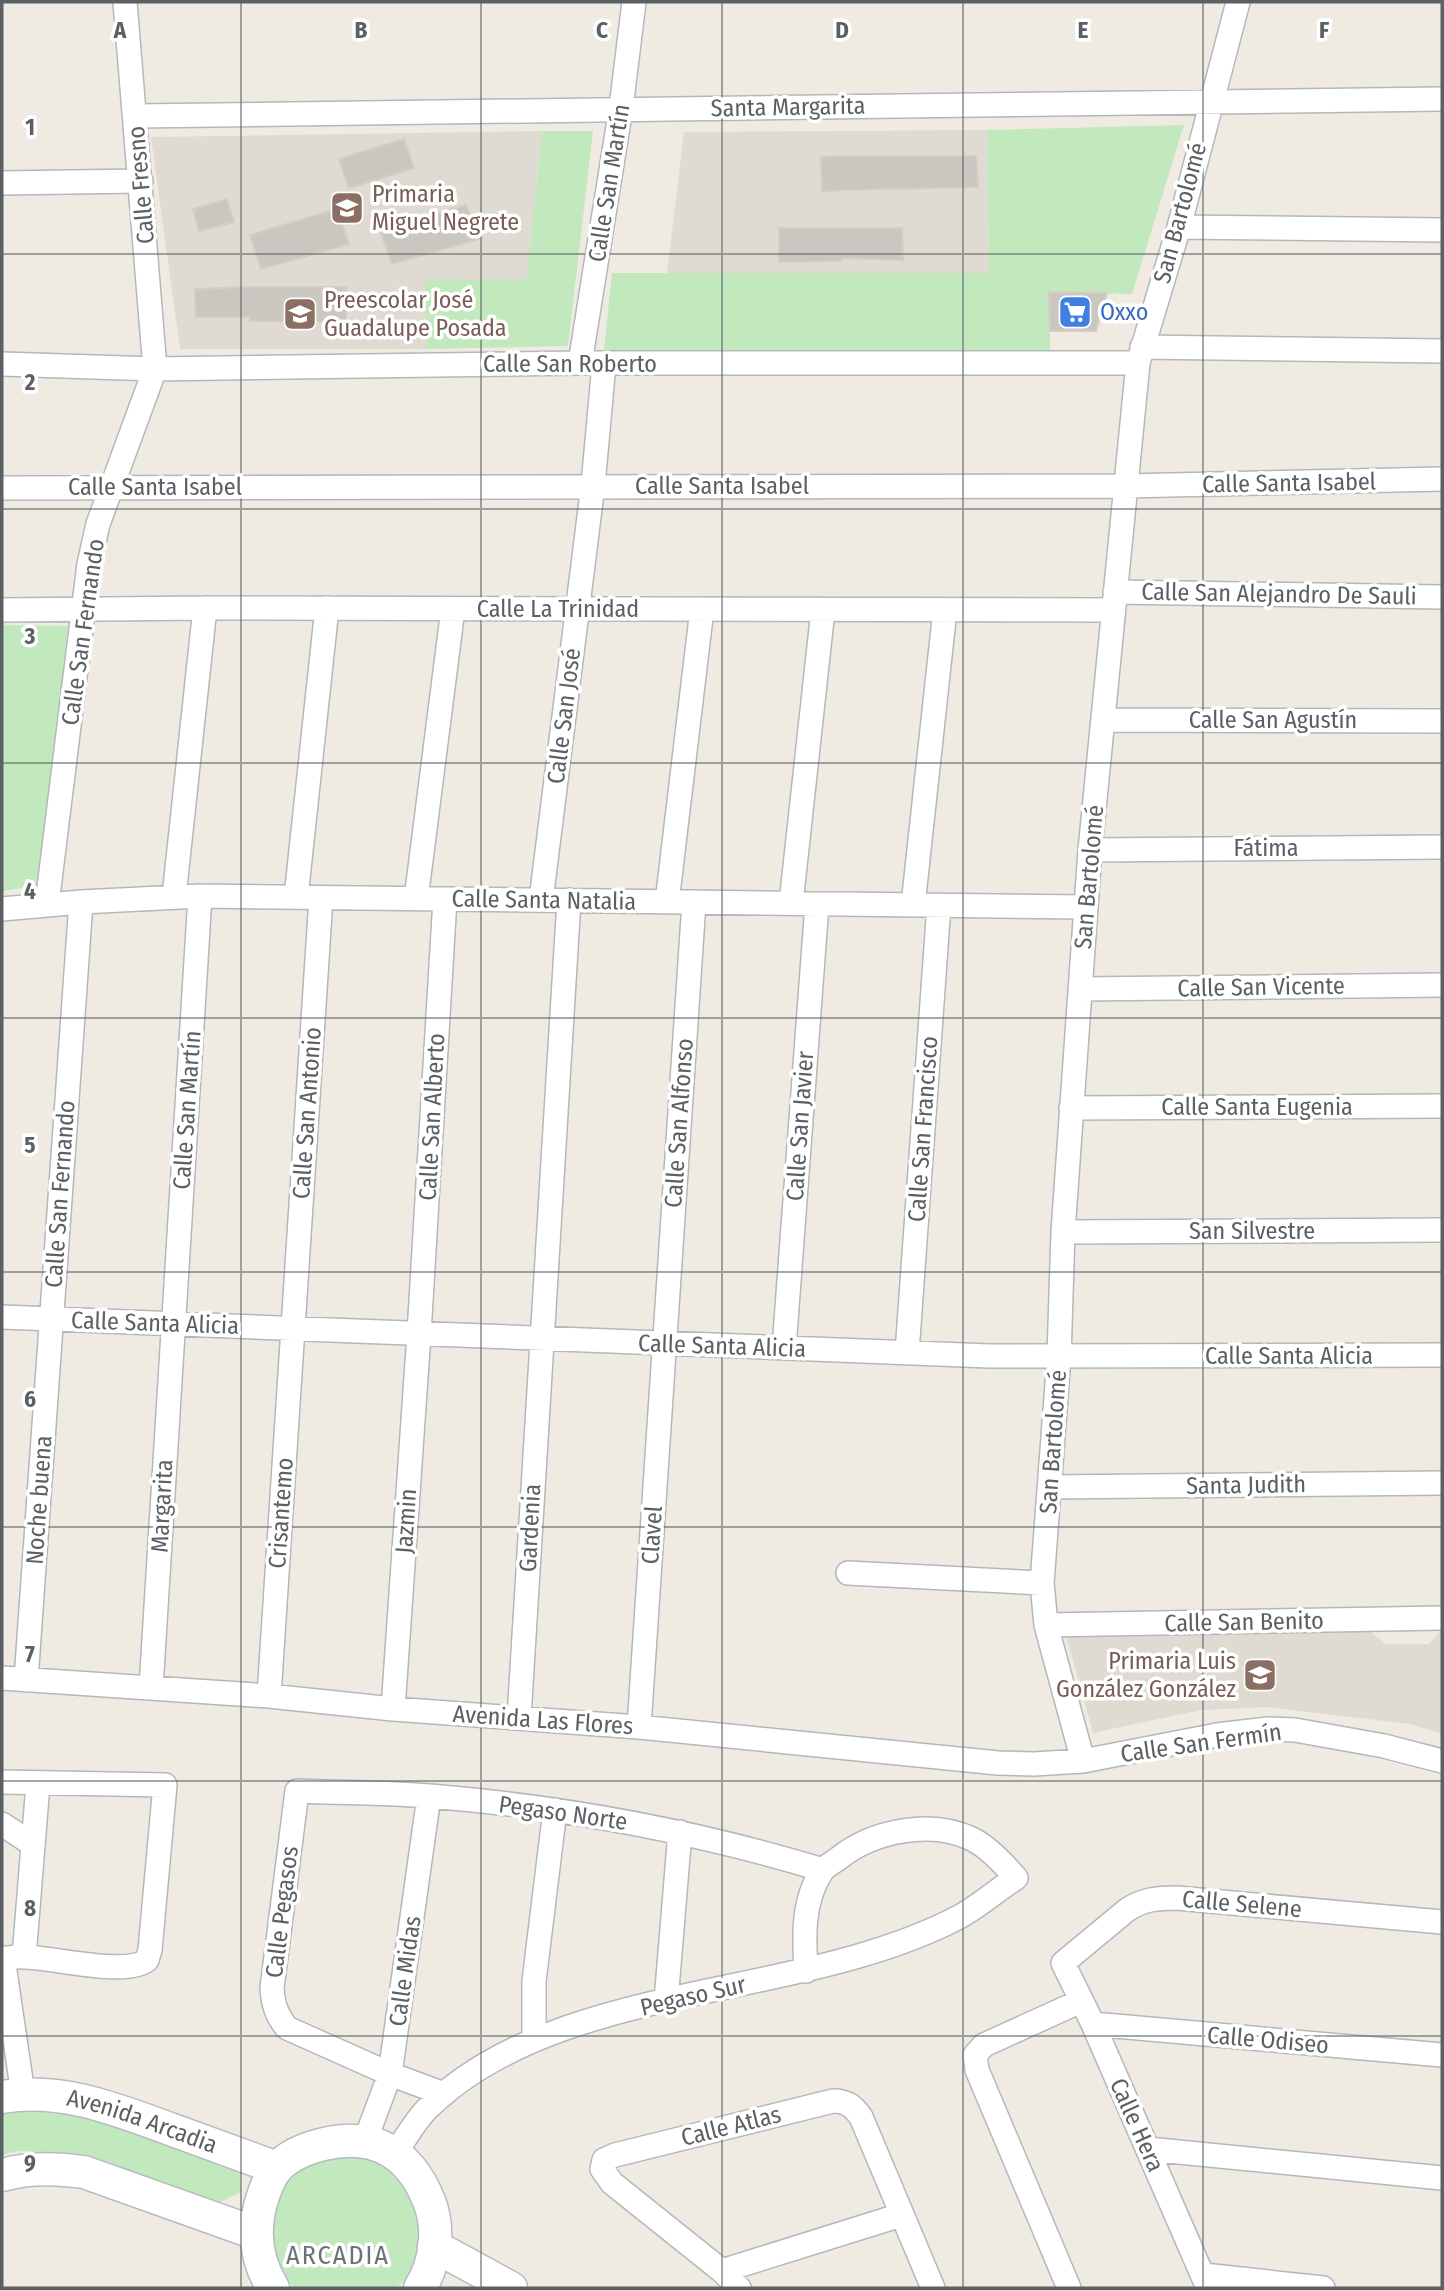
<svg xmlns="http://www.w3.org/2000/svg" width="1444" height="2290" font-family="'Fira Sans Condensed',sans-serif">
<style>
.education{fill:#dfdad2}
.green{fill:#c1e9bd}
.building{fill:#cac6c0;stroke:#d5cdc1;stroke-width:2}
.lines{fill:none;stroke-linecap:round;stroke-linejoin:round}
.street-casing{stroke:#b4b7bb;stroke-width:26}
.secondary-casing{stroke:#b7bbc1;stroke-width:35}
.street{stroke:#fff;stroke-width:23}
.secondary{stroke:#fff;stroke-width:32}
.grid{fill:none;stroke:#5b6065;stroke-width:2;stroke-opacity:0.55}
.labels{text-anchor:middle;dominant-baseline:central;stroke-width:7;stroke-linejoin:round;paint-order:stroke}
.street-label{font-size:24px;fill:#5b6065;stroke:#fff}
.education-label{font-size:24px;fill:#785e54;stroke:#fff;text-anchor:start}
.shop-label{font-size:24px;fill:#366cbe;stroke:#fff;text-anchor:start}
.neighbourhood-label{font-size:26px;letter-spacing:2px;fill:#6c7377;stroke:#fff}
.grid-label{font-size:23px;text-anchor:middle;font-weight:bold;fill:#5b6065;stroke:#fff;stroke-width:7;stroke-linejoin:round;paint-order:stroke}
</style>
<rect width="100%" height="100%" fill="#efebe3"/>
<!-- education -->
<path class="education" d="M987 130 989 273H667L684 132Z
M542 131 526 280H425L427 349H180L151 137Z
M1366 1628 1386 1644H1429L1442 1629V1734L1410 1724 1266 1707 1201 1710 1093 1733 1065 1631Z"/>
<!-- green -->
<path class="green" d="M1184 125 1132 294 1050 292V350H604L612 273H989L987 130Z
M542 131H593L568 346 427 349 425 280H526Z
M2 625 68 626 40 885 2 891Z
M2 2107 92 2112 239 2167 241 2192 218 2203 86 2154 16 2151 2 2155Z
M380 2154 419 2193C422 2233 430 2259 396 2288H295C262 2254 270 2239 272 2195L310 2155Z"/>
<!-- building -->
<path class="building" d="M404 139 414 168 349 188 339 159Z
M841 156H976L978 187 841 190 822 192 821 157Z
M227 199 234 222 199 231 193 209Z
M466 205 479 239 392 264 380 230Z
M337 209 349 244 261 269 250 235Z
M779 228H902L903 260 841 258V261L779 262Z
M250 287H346V322L250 321V317H196L195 289Z
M1049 292 1107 293 1096 331H1050Z"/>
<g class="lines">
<defs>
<path id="street" d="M135 116 1442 99
M2 183 141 181
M1179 227 1442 230
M1142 347 1442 351
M580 363 621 108 634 2
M2 364 155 369 580 363H1138
M2 488 1125 486 1442 479
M1115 592 1442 597
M2 610 205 608 1113 610
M1103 720 1442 721
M1090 850 1442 847
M174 896 205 608
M296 897 327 608
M416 899 453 609
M541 900 593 485 604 364
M667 902 702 609
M791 903 823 610
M47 904 89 564 98 524 155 369 125 2
M913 905 945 610
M2 909 81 902 200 896 1086 907
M1080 989 1442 985
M1071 1108 1442 1106
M1063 1232 1442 1230
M2 1317 989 1356 1442 1355
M784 1348 817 904
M907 1353 939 905
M1050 1487 1442 1483
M848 1573 1042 1583
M1046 1625 1442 1618
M2 1678 269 1696 393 1709 639 1727 998 1763 1034 1764 1083 1761 1217 1735 1268 1729 1295 1730 1384 1746 1442 1761
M26 1680 81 902
M151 1688 200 896
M269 1696 321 898
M393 1709 419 1334 445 899
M519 1718 569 900
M639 1727 694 902
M1083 1761 1046 1625 1042 1583 1059 1357 1063 1232 1090 850 1138 363 1179 227 1238 2
M2 1782 165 1785 150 1950 147 1960C126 1977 52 1957 24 1957 16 1956 9 1958 2 1959
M2 1824 32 1844
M24 1957 38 1784
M3 1958 23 2094
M666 2001 680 1832
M1093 2024 1442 2055
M534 2039V1981L555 1810
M444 2094 390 2074 287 2028C277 2016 273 2005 272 1988L297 1791C341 1793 386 1792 430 1796 563 1807 695 1831 823 1870
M365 2141 390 2074 429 1796
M1148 2149 1442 2178
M396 2153C405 2138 414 2123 426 2110 530 2005 719 1997 855 1957 890 1947 927 1934 959 1917 979 1906 997 1890 1016 1878 1004 1864 988 1847 972 1839 931 1819 873 1831 839 1858 834 1862 826 1866 822 1871 802 1901 804 1937 806 1971
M722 2271 901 2215
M1204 2275 1323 2288
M739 2288 722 2271 612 2183 602 2169 604 2160 615 2155 833 2101C847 2101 853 2106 861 2117L933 2288
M1069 2288 977 2070 975 2055 984 2045 1081 2001
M1208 2288 1093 2024 1063 1963 1127 1910C1143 1899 1158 1898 1177 1898L1442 1922"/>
<g id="secondary">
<path id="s1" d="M2 2097C61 2087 115 2109 170 2129 205 2142 241 2155 277 2168"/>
<path d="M2 2175C29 2167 56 2168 84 2172L255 2233"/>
<path d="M434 2246 511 2288"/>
<path d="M273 2288C255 2259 252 2229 263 2196 266 2187 270 2176 277 2168 289 2155 307 2148 324 2144 375 2132 410 2153 429 2201 440 2228 436 2263 420 2288"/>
</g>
</defs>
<!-- street casing -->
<use href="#street" class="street-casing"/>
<!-- secondary casing -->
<use href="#secondary" class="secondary-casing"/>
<!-- street -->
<use href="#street" class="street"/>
<!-- secondary -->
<use href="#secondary" class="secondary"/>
</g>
<!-- grid -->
<path class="grid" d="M241 2V2288M481 2V2288M722 2V2288M963 2V2288M1203 2V2288M2 254H1442M2 509H1442M2 763H1442M2 1018H1442M2 1272H1442M2 1527H1442M2 1781H1442M2 2036H1442"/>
<!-- icons -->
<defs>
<symbol id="school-square" viewBox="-11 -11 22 22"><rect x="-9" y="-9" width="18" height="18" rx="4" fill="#8d6e63" stroke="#fff"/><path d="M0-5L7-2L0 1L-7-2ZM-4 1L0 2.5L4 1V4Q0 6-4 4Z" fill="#fff"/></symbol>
<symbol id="supermarket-square" viewBox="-11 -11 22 22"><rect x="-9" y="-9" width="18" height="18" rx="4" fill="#3f7fe0" stroke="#fff"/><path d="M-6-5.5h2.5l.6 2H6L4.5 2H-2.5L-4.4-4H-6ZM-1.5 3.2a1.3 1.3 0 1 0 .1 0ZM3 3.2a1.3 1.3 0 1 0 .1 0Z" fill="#fff"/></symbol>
</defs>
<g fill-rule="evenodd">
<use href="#school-square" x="328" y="189" width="38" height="38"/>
<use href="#supermarket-square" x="1056" y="293" width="38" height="38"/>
<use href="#school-square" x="281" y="295" width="38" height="38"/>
<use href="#school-square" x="1241" y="1656" width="38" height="38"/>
</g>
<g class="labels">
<!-- street labels -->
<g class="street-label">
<text transform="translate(788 107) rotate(-1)">Santa Margarita</text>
<text transform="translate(609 183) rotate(-81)">Calle San Martín</text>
<text transform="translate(141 185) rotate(-95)">Calle Fresno</text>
<text transform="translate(1180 213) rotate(-75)">San Bartolomé</text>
<text x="570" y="364">Calle San Roberto</text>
<text transform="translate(1289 483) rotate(-1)">Calle Santa Isabel</text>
<text x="722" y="486">Calle Santa Isabel</text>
<text x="155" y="487">Calle Santa Isabel</text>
<text transform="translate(1279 594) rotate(1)">Calle San Alejandro De Sauli</text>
<text x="558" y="609">Calle La Trinidad</text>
<text transform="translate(83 632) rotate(-82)">Calle San Fernando</text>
<text transform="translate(564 716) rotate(-83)">Calle San José</text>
<text x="1273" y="720">Calle San Agustín</text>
<text x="1266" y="848">Fátima</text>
<text transform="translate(1089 877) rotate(-85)">San Bartolomé</text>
<text transform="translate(544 900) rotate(1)">Calle Santa Natalia</text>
<text transform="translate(1261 987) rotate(-1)">Calle San Vicente</text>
<text x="1257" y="1107">Calle Santa Eugenia</text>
<text transform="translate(187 1110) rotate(-86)">Calle San Martín</text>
<text transform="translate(307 1113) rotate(-86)">Calle San Antonio</text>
<text transform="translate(432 1117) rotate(-87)">Calle San Alberto</text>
<text transform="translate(679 1123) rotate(-86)">Calle San Alfonso</text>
<text transform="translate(800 1126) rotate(-86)">Calle San Javier</text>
<text transform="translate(923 1129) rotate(-86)">Calle San Francisco</text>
<text transform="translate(60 1194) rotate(-86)">Calle San Fernando</text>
<text x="1252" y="1231">San Silvestre</text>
<text transform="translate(155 1323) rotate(2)">Calle Santa Alicia</text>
<text transform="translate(722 1346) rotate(2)">Calle Santa Alicia</text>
<text x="1289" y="1356">Calle Santa Alicia</text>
<text transform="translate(1053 1442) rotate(-86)">San Bartolomé</text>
<text transform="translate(1246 1485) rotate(-1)">Santa Judith</text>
<text transform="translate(39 1500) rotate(-86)">Noche buena</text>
<text transform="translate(162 1506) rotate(-87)">Margarita</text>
<text transform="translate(281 1513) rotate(-86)">Crisantemo</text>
<text transform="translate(406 1521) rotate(-86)">Jazmin</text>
<text transform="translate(530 1528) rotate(-87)">Gardenia</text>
<text transform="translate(652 1535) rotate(-86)">Clavel</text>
<text transform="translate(1244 1622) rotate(-1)">Calle San Benito</text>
<text transform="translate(543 1720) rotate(4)">Avenida Las Flores</text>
<text transform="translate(1201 1743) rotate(-8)">Calle San Fermín</text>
<text transform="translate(563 1813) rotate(8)">Pegaso Norte</text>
<text transform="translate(1242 1904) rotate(5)">Calle Selene</text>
<text transform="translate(282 1912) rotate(-83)">Calle Pegasos</text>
<text transform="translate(405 1971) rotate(-82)">Calle Midas</text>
<text transform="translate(693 1996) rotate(-13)">Pegaso Sur</text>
<text transform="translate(1268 2040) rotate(5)">Calle Odiseo</text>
<text stroke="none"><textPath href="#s1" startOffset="144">Avenida Arcadia</textPath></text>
<text transform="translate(1137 2125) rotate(66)">Calle Hera</text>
<text transform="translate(731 2126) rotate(-14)">Calle Atlas</text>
</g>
<!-- education labels -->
<g class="education-label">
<text x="372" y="194">Primaria<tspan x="372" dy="28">Miguel Negrete</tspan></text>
<text x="324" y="300">Preescolar José<tspan x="324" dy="28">Guadalupe Posada</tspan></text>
<text x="1236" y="1661" text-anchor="end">Primaria Luis<tspan x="1236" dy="28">González González</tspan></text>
</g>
<!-- shop labels -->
<g class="shop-label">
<text x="1100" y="312">Oxxo</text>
</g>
<!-- neighbourhood labels -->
<g class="neighbourhood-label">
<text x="338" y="2255">ARCADIA</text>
</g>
</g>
<g class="grid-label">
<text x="120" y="38">A</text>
<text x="361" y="38">B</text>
<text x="602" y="38">C</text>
<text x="842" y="38">D</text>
<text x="1083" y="38">E</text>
<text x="1324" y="38">F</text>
<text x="30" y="135">1</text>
<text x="30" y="390">2</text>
<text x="30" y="644">3</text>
<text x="30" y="899">4</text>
<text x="30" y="1153">5</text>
<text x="30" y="1407">6</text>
<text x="30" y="1662">7</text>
<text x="30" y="1916">8</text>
<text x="30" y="2171">9</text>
</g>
<!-- border -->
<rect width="1444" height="2290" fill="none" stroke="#5b6065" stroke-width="7"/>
</svg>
